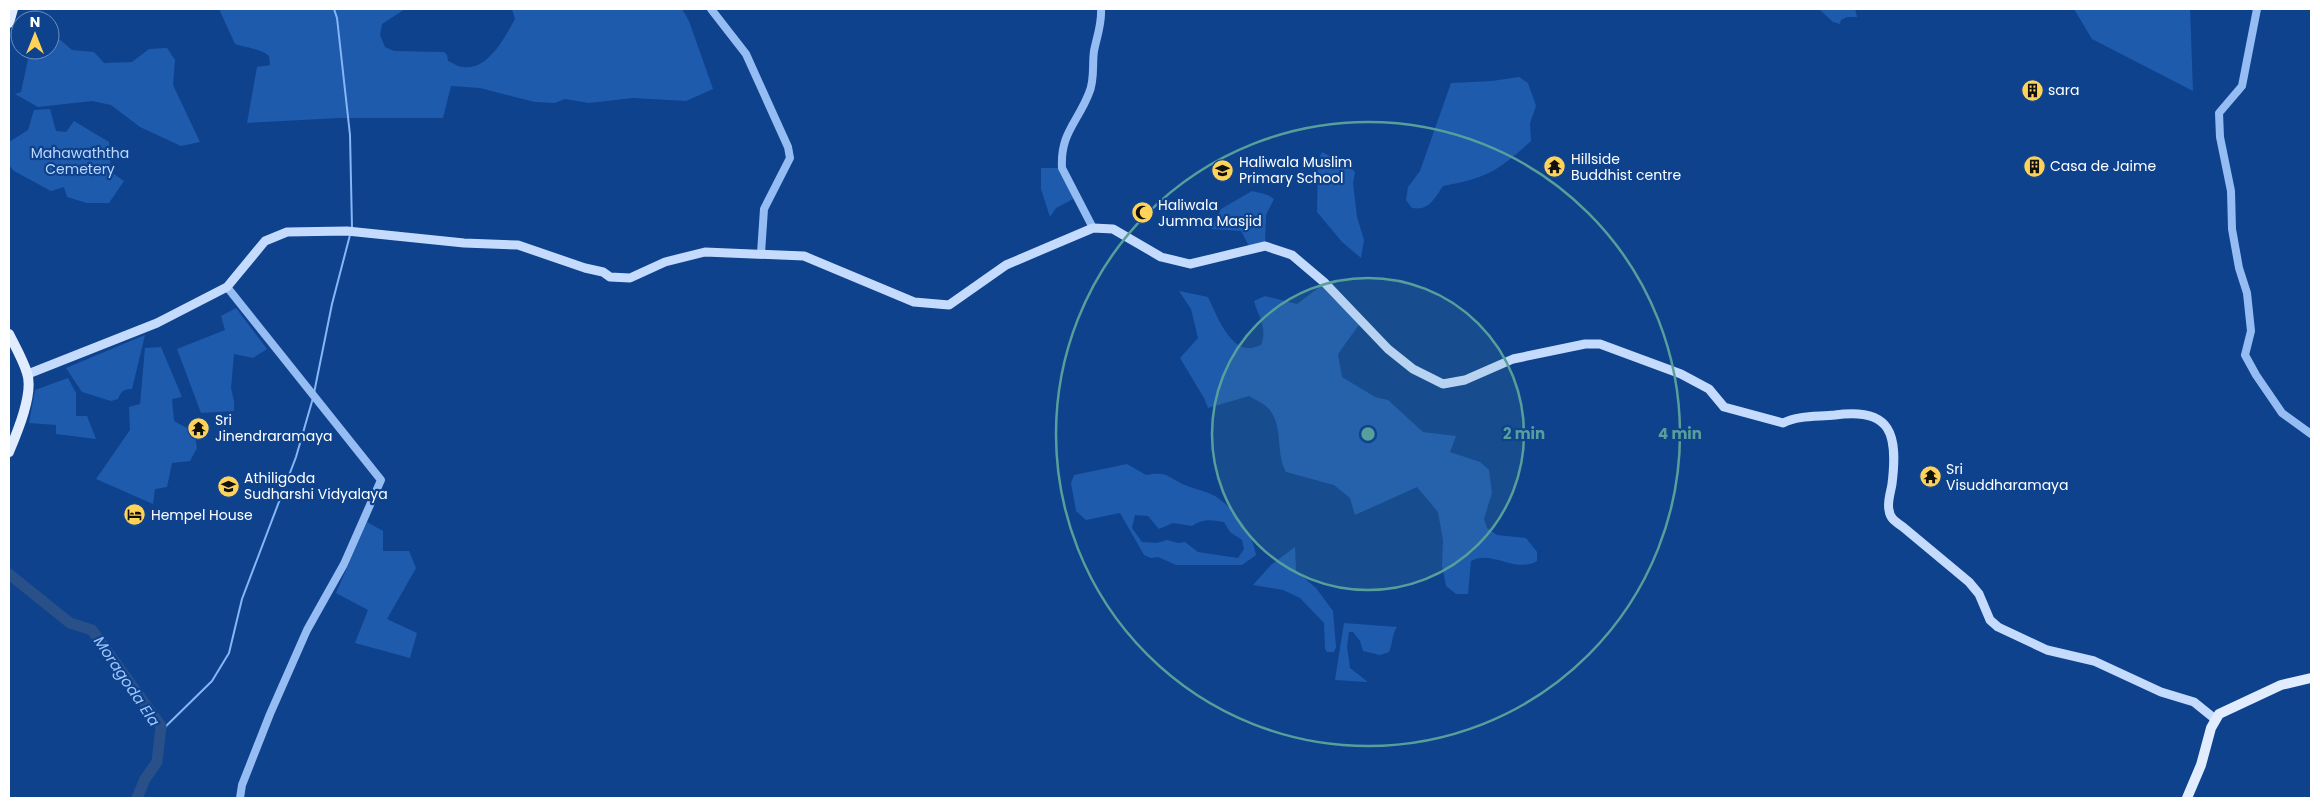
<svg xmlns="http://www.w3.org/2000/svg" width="2320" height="807" font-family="Poppins,sans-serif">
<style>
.green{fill:#1f5bad;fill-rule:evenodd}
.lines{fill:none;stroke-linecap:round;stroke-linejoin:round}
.stream{stroke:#85b7f7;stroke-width:2}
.river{stroke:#295088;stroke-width:11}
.tertiary{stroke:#95bdf3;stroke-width:8}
.secondary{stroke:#c4dbfd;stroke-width:9}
.primary{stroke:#e1ecff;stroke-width:10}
.ring{fill:none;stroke:#579f9a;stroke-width:2.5}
.labels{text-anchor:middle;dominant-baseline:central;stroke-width:4.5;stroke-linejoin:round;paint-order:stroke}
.poi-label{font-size:14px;fill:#fff;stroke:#0e428d;text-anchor:start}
.park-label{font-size:14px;fill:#bcd8fe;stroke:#0e428d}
.water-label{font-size:15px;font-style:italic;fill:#a0c7fb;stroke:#0e428d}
.centre{fill:#579f9a;stroke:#0e428d;stroke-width:2.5}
.ring-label{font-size:15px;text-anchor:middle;font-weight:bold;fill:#579f9a;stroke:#0e428d;stroke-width:4.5;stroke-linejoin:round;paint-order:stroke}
</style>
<rect width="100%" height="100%" fill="#0e428d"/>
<!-- green -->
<path class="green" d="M219 9H405L382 24 380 35 385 47 394 51 444 52 447 55 448 61C453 63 458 67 463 67 488 71 505 37 515 19L512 9H682L689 21 713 89 686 101 633 98 589 103 565 99 555 103 535 102 480 88 451 86 443 118H339L247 123 257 67 270 65 269 56C260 48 246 48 235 44Z
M1819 9H1855L1857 17H1847L1841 20 1840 24 1833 22Z
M2074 9H2190L2193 91 2092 39Z
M50 31 72 50 94 52 104 63 132 62 149 49 167 48 175 60 173 85 200 142 181 146 140 127 111 105 92 101 38 107 15 94 21 92 30 50H50Z
M1519 77 1528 83 1536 106 1530 123 1531 141C1498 171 1487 178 1443 186 1434 199 1429 211 1412 208L1406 200 1408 187 1420 171 1451 83 1492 81Z
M50 109 56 131 66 132 74 121 109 142 111 172 124 181 109 203H87L67 197 64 187 51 191 14 171 9 165V142L28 130 34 110Z
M1322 152 1350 167 1355 172 1353 183 1357 217 1364 240 1361 258 1342 242 1317 212 1318 161Z
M1041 168H1062L1077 197 1056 208 1050 217 1041 189Z
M1252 191 1268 195 1274 199 1266 215 1265 246 1250 248 1241 231 1211 229 1221 209Z
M1325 283 1361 322 1338 354 1342 377 1375 397 1388 400 1423 432 1456 436 1450 452 1480 462 1489 470 1492 493 1484 519 1487 528 1497 535 1526 538 1537 552V561C1515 574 1492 549 1471 561L1468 594H1456L1446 586 1442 565 1443 540 1438 512 1417 487 1355 515 1350 498 1334 485 1286 472C1275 452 1284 427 1269 409 1264 403 1255 400 1249 396L1208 408 1204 398 1180 358 1198 338 1191 309 1179 291 1208 297C1215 311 1229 350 1250 348 1253 348 1258 346 1261 345 1268 328 1258 316 1254 301L1265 296 1297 304Z
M236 308 267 349 253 358 234 354 231 388 234 401V411L201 413 177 349 225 330 221 316Z
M145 335 132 389C124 389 121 391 118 399L111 401 82 392 66 368Z
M161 347 182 397 172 399 174 421 194 432 197 448 190 461 172 463 167 487 155 489 153 504 96 479 130 430 129 407 140 404 145 348Z
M68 378 76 393V416H87L96 439 56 434V425L29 423 35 390Z
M1127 464 1146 475C1170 471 1167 478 1185 485 1195 489 1206 491 1215 496 1235 509 1252 532 1256 555L1242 565H1176L1158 557 1151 558 1144 555 1120 513 1086 520 1076 511 1071 483 1074 475ZM1135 515 1148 516 1159 529 1173 523 1192 526C1203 518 1212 520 1224 522L1230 532 1242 540 1244 549 1238 558 1198 552 1185 542 1178 543 1167 540 1157 543 1142 542 1132 528Z
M367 522 383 531V551H409L416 568 387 619 417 633 410 658 355 643 368 610 336 593Z
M1295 547 1296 571 1316 588 1333 611 1336 647 1334 652H1327L1325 649 1324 623 1300 598 1283 590 1253 585 1271 565Z
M1344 623 1397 627C1392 634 1393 643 1389 652L1380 655 1363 651 1360 641 1353 632H1349L1347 647 1350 668 1368 682 1335 680Z"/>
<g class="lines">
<!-- stream -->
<path class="stream" d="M334 9 337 18 350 135 352 228
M314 393 332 304 350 235
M160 732 212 681 229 653 242 599 296 457 313 398"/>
<!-- river -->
<path class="river" d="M9 574 70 623 92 630 161 726 157 762 145 779 137 798"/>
<!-- tertiary -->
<path class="tertiary" d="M711 9 746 54 788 147 790 158 764 209 761 253
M2257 9 2242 86 2219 113 2220 137 2231 191 2232 229 2239 268 2247 293 2251 331 2245 355 2256 375 2282 413 2311 434
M1093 228 1062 168C1060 133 1078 122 1089 93 1095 80 1092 64 1094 51 1097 36 1102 24 1101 9
M227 287 381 480 344 564 307 630 270 714 242 785 240 798"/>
<!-- secondary -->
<path class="secondary" d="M28 374 157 323 227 287 265 241 287 232 347 231 464 243 518 245 585 268 603 272 610 277 630 278 665 262 705 252 804 256 914 302 949 305 1006 265 1093 228 1113 229 1161 257 1190 264 1265 246 1292 255 1325 283 1388 349 1413 369 1443 384 1465 380 1513 359 1585 344H1600L1681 374 1709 389 1724 407 1783 423C1799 415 1818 417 1835 415 1892 407 1898 435 1892 484 1891 491 1887 502 1889 510 1890 519 1896 522 1903 527L1969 582 1979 594 1990 620 1998 627 2047 650 2094 661 2161 692 2194 702 2215 719"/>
<!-- primary -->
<path class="primary" d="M9 23 13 9
M9 334C15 346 23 360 27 373 34 393 17 433 9 452
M2187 798 2201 765 2211 728 2219 714 2281 685 2311 678"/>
</g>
<!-- distance rings -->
<circle cx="1368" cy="434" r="156" fill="#579f9a" fill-opacity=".12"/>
<g class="ring">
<circle cx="1368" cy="434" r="156"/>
<circle cx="1368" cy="434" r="312"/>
</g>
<!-- icons -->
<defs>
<symbol id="building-disc" viewBox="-11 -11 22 22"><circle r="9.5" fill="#ffd357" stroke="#0e428d"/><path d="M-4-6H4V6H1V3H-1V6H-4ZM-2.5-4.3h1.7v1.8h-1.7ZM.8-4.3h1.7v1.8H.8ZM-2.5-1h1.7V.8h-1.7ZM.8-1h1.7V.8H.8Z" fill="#111"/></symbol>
<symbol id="temple-disc" viewBox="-11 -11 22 22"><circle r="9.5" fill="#ffd357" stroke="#0e428d"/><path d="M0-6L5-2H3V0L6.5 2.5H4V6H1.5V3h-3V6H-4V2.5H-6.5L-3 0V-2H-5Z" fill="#111"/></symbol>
<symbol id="school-disc" viewBox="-11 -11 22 22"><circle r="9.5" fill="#ffd357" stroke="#0e428d"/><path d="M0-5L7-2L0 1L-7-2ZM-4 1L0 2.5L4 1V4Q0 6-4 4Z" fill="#111"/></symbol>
<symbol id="mosque-disc" viewBox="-11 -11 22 22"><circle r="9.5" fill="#ffd357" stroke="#0e428d"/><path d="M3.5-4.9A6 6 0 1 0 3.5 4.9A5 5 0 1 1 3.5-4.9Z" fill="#111"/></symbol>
<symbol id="hotel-disc" viewBox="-11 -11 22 22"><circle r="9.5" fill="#ffd357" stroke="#0e428d"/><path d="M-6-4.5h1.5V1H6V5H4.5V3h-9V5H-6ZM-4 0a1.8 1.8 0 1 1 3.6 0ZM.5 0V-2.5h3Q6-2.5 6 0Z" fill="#111"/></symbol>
</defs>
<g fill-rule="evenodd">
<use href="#building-disc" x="2020" y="78" width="25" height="25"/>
<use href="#building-disc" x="2022" y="154" width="25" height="25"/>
<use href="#temple-disc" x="1542" y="154" width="25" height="25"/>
<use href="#school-disc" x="1210" y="158" width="25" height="25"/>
<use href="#mosque-disc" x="1130" y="200" width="25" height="25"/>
<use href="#temple-disc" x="186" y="416" width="25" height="25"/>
<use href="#temple-disc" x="1918" y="464" width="25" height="25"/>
<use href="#school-disc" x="216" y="474" width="25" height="25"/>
<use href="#hotel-disc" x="122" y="502" width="25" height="25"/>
</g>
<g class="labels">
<!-- poi labels -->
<g class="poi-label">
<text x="2048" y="90">sara</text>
<text x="1571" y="159">Hillside<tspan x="1571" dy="16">Buddhist centre</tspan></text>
<text x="1239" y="162">Haliwala Muslim<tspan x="1239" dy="16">Primary School</tspan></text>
<text x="2050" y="166">Casa de Jaime</text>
<text x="1158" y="205">Haliwala<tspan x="1158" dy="16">Jumma Masjid</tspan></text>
<text x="215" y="420">Sri<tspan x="215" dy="16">Jinendraramaya</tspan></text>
<text x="1946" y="469">Sri<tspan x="1946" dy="16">Visuddharamaya</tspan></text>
<text x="244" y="478">Athiligoda<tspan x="244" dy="16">Sudharshi Vidyalaya</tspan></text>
<text x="151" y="515">Hempel House</text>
</g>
<!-- park labels -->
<g class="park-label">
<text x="80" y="153">Mahawaththa<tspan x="80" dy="16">Cemetery</tspan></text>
</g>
<!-- water labels -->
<g class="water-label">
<text transform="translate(127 681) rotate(56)">Moragoda Ela</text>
</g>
</g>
<circle cx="1368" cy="434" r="8" class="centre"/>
<g class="ring-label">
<text x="1524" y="439">2 min</text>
<text x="1680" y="439">4 min</text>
</g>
<!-- border -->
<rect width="2320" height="807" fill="none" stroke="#ffffff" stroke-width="20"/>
<!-- north arrow -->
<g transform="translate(35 35)"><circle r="24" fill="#0e428d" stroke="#6e8ebb"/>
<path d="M0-4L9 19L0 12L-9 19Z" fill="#ffd357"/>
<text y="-8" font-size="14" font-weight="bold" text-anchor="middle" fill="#ffffff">N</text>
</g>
</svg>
